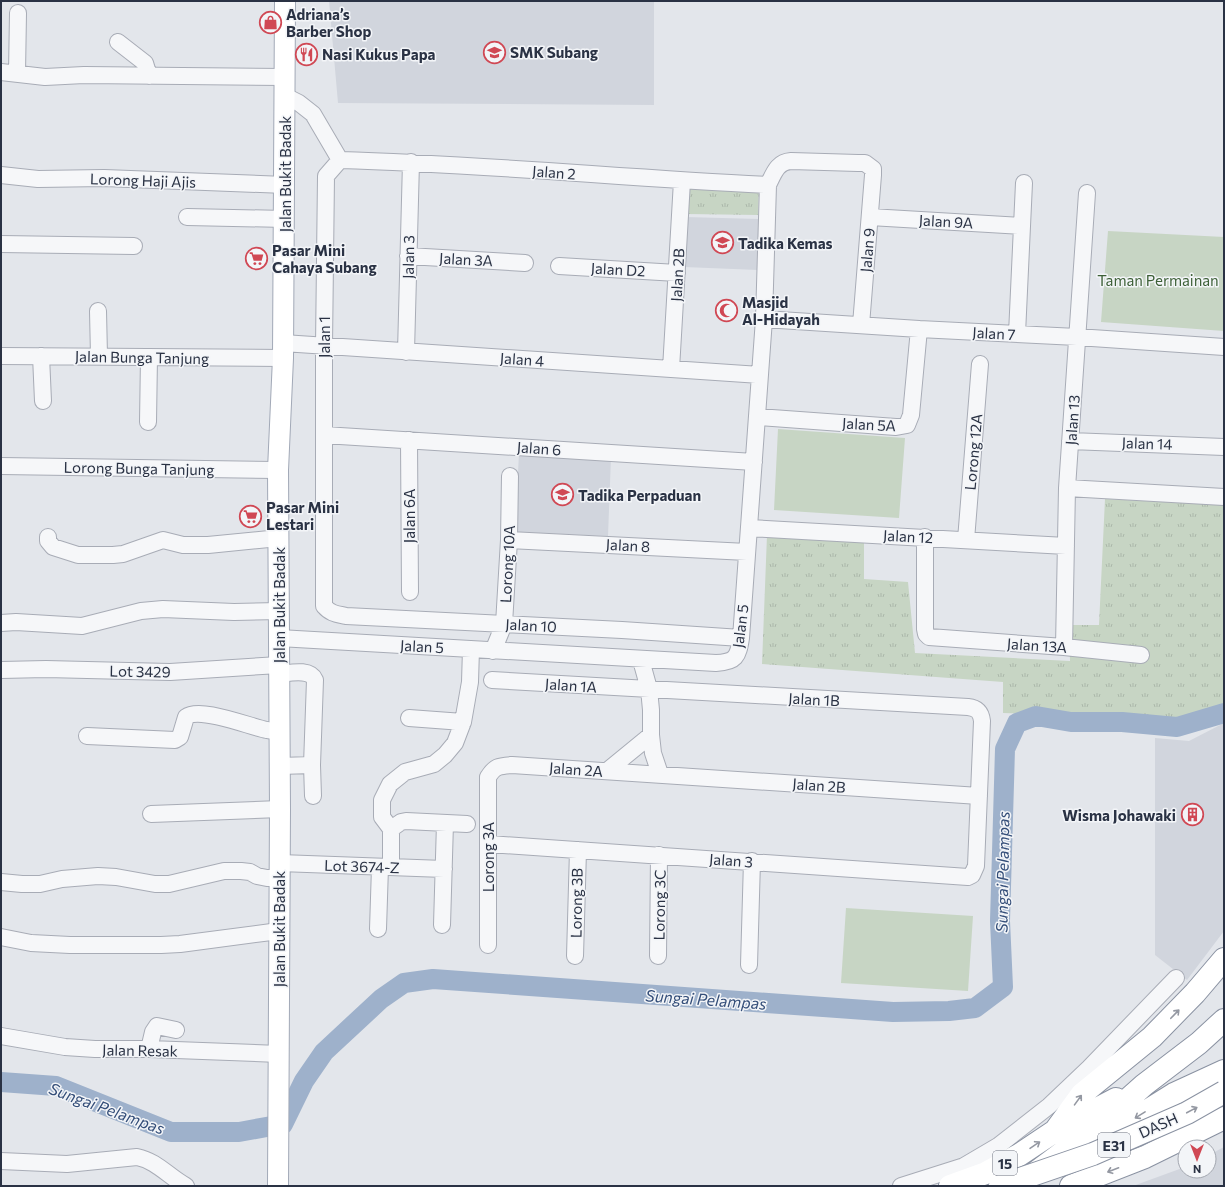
<svg xmlns="http://www.w3.org/2000/svg" width="1225" height="1187" font-family="Commissioner,sans-serif">
<style>
.built{fill:#d1d5dd}
.grass{fill:url(#grass-tufts)}
.park{fill:#c7d5c4}
.lines{fill:none;stroke-linecap:round;stroke-linejoin:round}
.river{stroke:#9eb1cb;stroke-width:20}
.minor-casing{stroke:#a8acb6;stroke-width:18}
.major-casing{stroke:#a2a9b7;stroke-width:22}
.highway-casing{stroke:#8a92a2;stroke-width:24}
.minor{stroke:#f6f7f9;stroke-width:16}
.major{stroke:#fff;stroke-width:20}
.highway{stroke:#fff;stroke-width:22}
.highway-bridge-casing{stroke:#8a92a2;stroke-width:24;stroke-linecap:butt}
.highway-bridge{stroke:#fff;stroke-width:22}
.oneway{stroke:#9498a2}
.labels{text-anchor:middle;dominant-baseline:central;stroke-width:3;stroke-linejoin:round;paint-order:stroke}
.shield{fill:#f3f5f8;stroke:#666c7a;stroke-width:1}
.shield-label{font-size:14px;font-weight:bold;fill:#2a3244}
.poi-label{font-size:15px;font-weight:bold;fill:#2a3244;stroke:#f3f5f8;text-anchor:start}
.street-label{font-size:15px;fill:#2a3244;stroke:#f3f5f8}
.park-label{font-size:15px;fill:#3d6037;stroke:#f3f5f8}
.water-label{font-size:16px;font-style:italic;fill:#344e79;stroke:#f3f5f8}
</style>
<defs>
<pattern id="grass-tufts" width="24" height="20" patternUnits="userSpaceOnUse"><rect width="24" height="20" fill="#c7d5c4"/><path d="M3 7l-1-3M5 7V3M7 7l1-3M15 17l-1-3M17 17v-4M19 17l1-3" fill="none" stroke="#abb7aa"/></pattern>
</defs>
<rect width="100%" height="100%" fill="#e3e6eb"/>
<!-- built -->
<path class="built" d="M329 1H654V105L338 103Z
M685 217 759 219 758 270 684 267Z
M519 453 611 457 608 536 515 532Z
M1224 723V931L1187 980 1155 955V738L1189 741Z
M1224 1147V1186H1133L1185 1167V1171H1209V1155Z"/>
<!-- grass -->
<path class="grass" d="M687 184 759 187 758 215 686 214Z
M1105 499 1224 505V708L1174 720 1003 713V682L762 664 767 535 864 541V579L908 582 915 653 1070 661 1069 625H1099Z"/>
<!-- park -->
<path class="park" d="M1108 231 1224 237V331L1101 322Z
M778 429 905 438 899 518 774 510Z
M846 908 973 916 968 991 841 983Z"/>
<g class="lines">
<!-- river -->
<path class="river" d="M1 1082 56 1086 171 1132H239L283 1124 304 1081 324 1052 381 999 404 983 433 979 893 1012 949 1011 975 1008 1003 987 1000 921 1005 749 1017 723 1036 716 1071 722H1122L1177 727 1224 713"/>
<defs>
<path id="minor" d="M118 42 145 63 149 76
M1 72 45 77 84 75 286 77
M17 73 18 13
M285 96 299 103 313 114 340 160
M340 160 326 176 324 346V606C331 614 337 614 346 616L622 630 741 638
M340 160C483 164 625 178 768 185
M1 175 38 179 104 178 285 185
M187 217 285 219
M870 217 1022 226
M1 244 134 246
M408 256 525 263
M559 266 677 273
M98 311 99 356
M764 319 919 329 1077 337 1224 347
M1017 334 1024 183
M283 343 760 375
M406 352 411 162
M1 356 283 358
M41 356 43 401
M671 369 682 181
M758 417 896 427 907 425 911 415 919 329
M148 422 149 357
M324 435 754 462
M409 440 410 592
M1070 441 1224 447
M1 466 278 470
M1067 488 1224 497
M749 528 1066 546
M48 537V541L53 547 78 555H113L123 554 163 540 183 545H208L279 538
M925 537V629L926 634 929 637 1064 647 1141 655
M509 540 747 552
M966 540 980 364
M1 623 16 622 82 626 141 611 163 609 234 612 280 611
M279 638 716 663C736 662 738 657 741 638L764 319 768 185C774 173 777 162 791 161L858 163H865L873 169V175L861 325
M1064 647 1067 488 1087 193
M493 651 504 624 509 540 510 476
M641 660 649 689 651 710V735L653 753 660 774
M1 670 46 669 170 672 279 665
M279 674C290 673 310 668 315 680L312 765 313 796
M409 718 463 722
M87 736 175 740 180 737 186 717C200 706 250 727 267 730 271 731 276 731 280 731
M280 766 312 765
M607 771 651 735
M151 814 280 809
M391 829 401 822 406 821 467 824
M489 844 968 877 972 875 976 866 982 721C981 712 977 708 968 707L492 680
M280 863 444 869
M391 867V829L382 817V800L390 784 405 772 434 764 445 755 455 743 463 722 470 682 471 649
M1 882 22 884H40L62 879 98 876 116 877 155 884H169L224 871H241L250 872 257 876 267 878H280
M442 925 445 823
M378 929 380 867
M1 937 31 943 70 945H161L180 944 279 931
M488 945V777C495 766 499 766 512 765L979 796
M575 956 578 850
M658 956 659 855
M749 965 752 861
M1 1036 65 1047 95 1049H149L279 1054
M149 1049 153 1032 157 1026 176 1030
M1 1161 67 1164 137 1157C157 1161 169 1177 186 1186
M901 1186 964 1166 998 1146 1049 1106 1089 1068 1176 978"/>
<path id="major" d="M278 1186 280 809 278 470 283 358 285 1"/>
<path id="highway" d="M1055 1131 1082 1094 1152 1037 1195 993 1224 959
M1093 1142 1107 1136 1174 1094 1224 1071
M1035 1173 1098 1126 1144 1085 1199 1043 1224 1020
M950 1186 986 1173 1019 1155 1055 1131 1116 1099
M1071 1186 1145 1157 1224 1118"/>
</defs>
<!-- minor casing -->
<use href="#minor" class="minor-casing"/>
<!-- major casing -->
<use href="#major" class="major-casing"/>
<!-- highway casing -->
<use href="#highway" class="highway-casing"/>
<!-- minor -->
<use href="#minor" class="minor"/>
<!-- major -->
<use href="#major" class="major"/>
<!-- highway -->
<use href="#highway" class="highway"/>
<defs>
<path id="highway-bridge" d="M1000 1186 1093 1154 1187 1113 1224 1092"/>
</defs>
<!-- highway-bridge casing -->
<use href="#highway-bridge" class="highway-bridge-casing"/>
<!-- highway-bridge -->
<use href="#highway-bridge" class="highway-bridge"/>
</g>
<!-- one-way arrows -->
<defs><path id="oneway-shaft" d="M-6 0H5M1.5-3L5.5 0L1.5 3" fill="none" stroke-width="1.6" stroke-linecap="round" stroke-linejoin="round"/></defs>
<g class="oneway">
<use href="#oneway-shaft" transform="translate(1175 1014) rotate(-46)"/>
<use href="#oneway-shaft" transform="translate(1078 1100) rotate(-54)"/>
<use href="#oneway-shaft" transform="translate(1192 1110) rotate(-28)"/>
<use href="#oneway-shaft" transform="translate(1140 1115) rotate(148)"/>
<use href="#oneway-shaft" transform="translate(1035 1145) rotate(-34)"/>
<use href="#oneway-shaft" transform="translate(1113 1170) rotate(159)"/>
</g>
<!-- icons -->
<defs>
<symbol id="shop-ring" viewBox="-11 -11 22 22"><circle r="9.5" fill="#f3f5f8" stroke="#d04854" stroke-width="1.5"/><path d="M-5-2.5h2.3a2.7 3.5 0 0 1 5.4 0H5L5.5 6h-11ZM-1.5-2.5h3a1.5 2.3 0 0 0-3 0Z" fill="#d04854"/></symbol>
<symbol id="school-ring" viewBox="-11 -11 22 22"><circle r="9.5" fill="#f3f5f8" stroke="#d04854" stroke-width="1.5"/><path d="M0-5L7-2L0 1L-7-2ZM-4 1L0 2.5L4 1V4Q0 6-4 4Z" fill="#d04854"/></symbol>
<symbol id="restaurant-ring" viewBox="-11 -11 22 22"><circle r="9.5" fill="#f3f5f8" stroke="#d04854" stroke-width="1.5"/><path d="M-5-6h1v4h1v-4h1v4h1v-4h1v5L-1.5 .5V6h-2V.5L-5-1ZM5-6V6H3V1.5H1.5Q1.5-4 5-6Z" fill="#d04854"/></symbol>
<symbol id="supermarket-ring" viewBox="-11 -11 22 22"><circle r="9.5" fill="#f3f5f8" stroke="#d04854" stroke-width="1.5"/><path d="M-6-5.5h2.5l.6 2H6L4.5 2H-2.5L-4.4-4H-6ZM-1.5 3.2a1.3 1.3 0 1 0 .1 0ZM3 3.2a1.3 1.3 0 1 0 .1 0Z" fill="#d04854"/></symbol>
<symbol id="mosque-ring" viewBox="-11 -11 22 22"><circle r="9.5" fill="#f3f5f8" stroke="#d04854" stroke-width="1.5"/><path d="M3.5-4.9A6 6 0 1 0 3.5 4.9A5 5 0 1 1 3.5-4.9Z" fill="#d04854"/></symbol>
<symbol id="building-ring" viewBox="-11 -11 22 22"><circle r="9.5" fill="#f3f5f8" stroke="#d04854" stroke-width="1.5"/><path d="M-4-6H4V6H1V3H-1V6H-4ZM-2.5-4.3h1.7v1.8h-1.7ZM.8-4.3h1.7v1.8H.8ZM-2.5-1h1.7V.8h-1.7ZM.8-1h1.7V.8H.8Z" fill="#d04854"/></symbol>
</defs>
<g fill-rule="evenodd">
<use href="#shop-ring" x="258" y="10" width="25" height="25"/>
<use href="#school-ring" x="482" y="40" width="25" height="25"/>
<use href="#restaurant-ring" x="294" y="42" width="25" height="25"/>
<use href="#school-ring" x="710" y="230" width="25" height="25"/>
<use href="#supermarket-ring" x="244" y="246" width="25" height="25"/>
<use href="#mosque-ring" x="714" y="298" width="25" height="25"/>
<use href="#school-ring" x="550" y="482" width="25" height="25"/>
<use href="#supermarket-ring" x="238" y="504" width="25" height="25"/>
<use href="#building-ring" x="1180" y="802" width="25" height="25"/>
</g>
<g class="labels">
<!-- shield labels -->
<g class="shield">
<rect x="1098" y="1133" width="32" height="24" rx="3"/>
<rect x="993" y="1151" width="24" height="24" rx="3"/>
</g>
<g class="shield-label">
<text x="1114" y="1145">E31</text>
<text x="1005" y="1163">15</text>
</g>
<!-- poi labels -->
<g class="poi-label">
<text x="286" y="14">Adriana’s<tspan x="286" dy="17">Barber Shop</tspan></text>
<text x="510" y="52">SMK Subang</text>
<text x="322" y="54">Nasi Kukus Papa</text>
<text x="738" y="243">Tadika Kemas</text>
<text x="272" y="250">Pasar Mini<tspan x="272" dy="17">Cahaya Subang</tspan></text>
<text x="742" y="302">Masjid<tspan x="742" dy="17">Al-Hidayah</tspan></text>
<text x="578" y="495">Tadika Perpaduan</text>
<text x="266" y="507">Pasar Mini<tspan x="266" dy="17">Lestari</tspan></text>
<text x="1176" y="815" text-anchor="end">Wisma Johawaki</text>
</g>
<!-- street labels -->
<g class="street-label">
<text transform="translate(554 172) rotate(4)">Jalan 2</text>
<text transform="translate(285 174) rotate(-90)">Jalan Bukit Badak</text>
<text transform="translate(143 180) rotate(2)">Lorong Haji Ajis</text>
<text transform="translate(946 221) rotate(3)">Jalan 9A</text>
<text transform="translate(867 250) rotate(-85)">Jalan 9</text>
<text transform="translate(408 257) rotate(-89)">Jalan 3</text>
<text transform="translate(466 259) rotate(3)">Jalan 3A</text>
<text transform="translate(618 269) rotate(3)">Jalan D2</text>
<text transform="translate(677 275) rotate(-87)">Jalan 2B</text>
<text transform="translate(994 333) rotate(3)">Jalan 7</text>
<text transform="translate(324 337) rotate(-90)">Jalan 1</text>
<text transform="translate(142 357) rotate(1)">Jalan Bunga Tanjung</text>
<text transform="translate(522 359) rotate(4)">Jalan 4</text>
<text transform="translate(1072 420) rotate(-86)">Jalan 13</text>
<text transform="translate(869 424) rotate(3)">Jalan 5A</text>
<text transform="translate(1147 443) rotate(2)">Jalan 14</text>
<text transform="translate(539 448) rotate(4)">Jalan 6</text>
<text transform="translate(973 452) rotate(-85)">Lorong 12A</text>
<text transform="translate(139 468) rotate(1)">Lorong Bunga Tanjung</text>
<text transform="translate(409 516) rotate(-90)">Jalan 6A</text>
<text transform="translate(908 536) rotate(3)">Jalan 12</text>
<text transform="translate(628 545) rotate(3)">Jalan 8</text>
<text transform="translate(507 564) rotate(-87)">Lorong 10A</text>
<text transform="translate(279 605) rotate(-90)">Jalan Bukit Badak</text>
<text transform="translate(531 625) rotate(3)">Jalan 10</text>
<text transform="translate(740 626) rotate(-83)">Jalan 5</text>
<text transform="translate(1037 645) rotate(4)">Jalan 13A</text>
<text transform="translate(422 646) rotate(3)">Jalan 5</text>
<text transform="translate(140 671) rotate(1)">Lot 3429</text>
<text transform="translate(571 685) rotate(4)">Jalan 1A</text>
<text transform="translate(814 699) rotate(3)">Jalan 1B</text>
<text transform="translate(576 769) rotate(4)">Jalan 2A</text>
<text transform="translate(819 785) rotate(4)">Jalan 2B</text>
<text transform="translate(488 857) rotate(-90)">Lorong 3A</text>
<text transform="translate(731 860) rotate(4)">Jalan 3</text>
<text transform="translate(362 866) rotate(2)">Lot 3674-Z</text>
<text transform="translate(576 903) rotate(-89)">Lorong 3B</text>
<text transform="translate(659 905) rotate(-89)">Lorong 3C</text>
<text transform="translate(279 929) rotate(-90)">Jalan Bukit Badak</text>
<text transform="translate(140 1050) rotate(1)">Jalan Resak</text>
<text transform="translate(1158 1125) rotate(-24)">DASH</text>
</g>
<!-- park labels -->
<g class="park-label">
<text x="1158" y="280">Taman Permainan</text>
</g>
<!-- water labels -->
<g class="water-label">
<text transform="translate(1002 872) rotate(-89)">Sungai Pelampas</text>
<text transform="translate(706 999) rotate(4)">Sungai Pelampas</text>
<text transform="translate(107 1108) rotate(20)">Sungai Pelampas</text>
</g>
</g>
<!-- border -->
<rect width="1225" height="1187" fill="none" stroke="#2a3244" stroke-width="4"/>
<!-- north arrow -->
<g transform="translate(1197 1159) rotate(180)"><circle r="19" fill="#f3f5f8" stroke="#a3a7b0"/>
<path d="M0-3L7 15L0 10L-7 15Z" fill="#d04854"/>
<text y="-6" font-size="11" font-weight="bold" text-anchor="middle" fill="#2a3244">N</text>
</g>
</svg>
